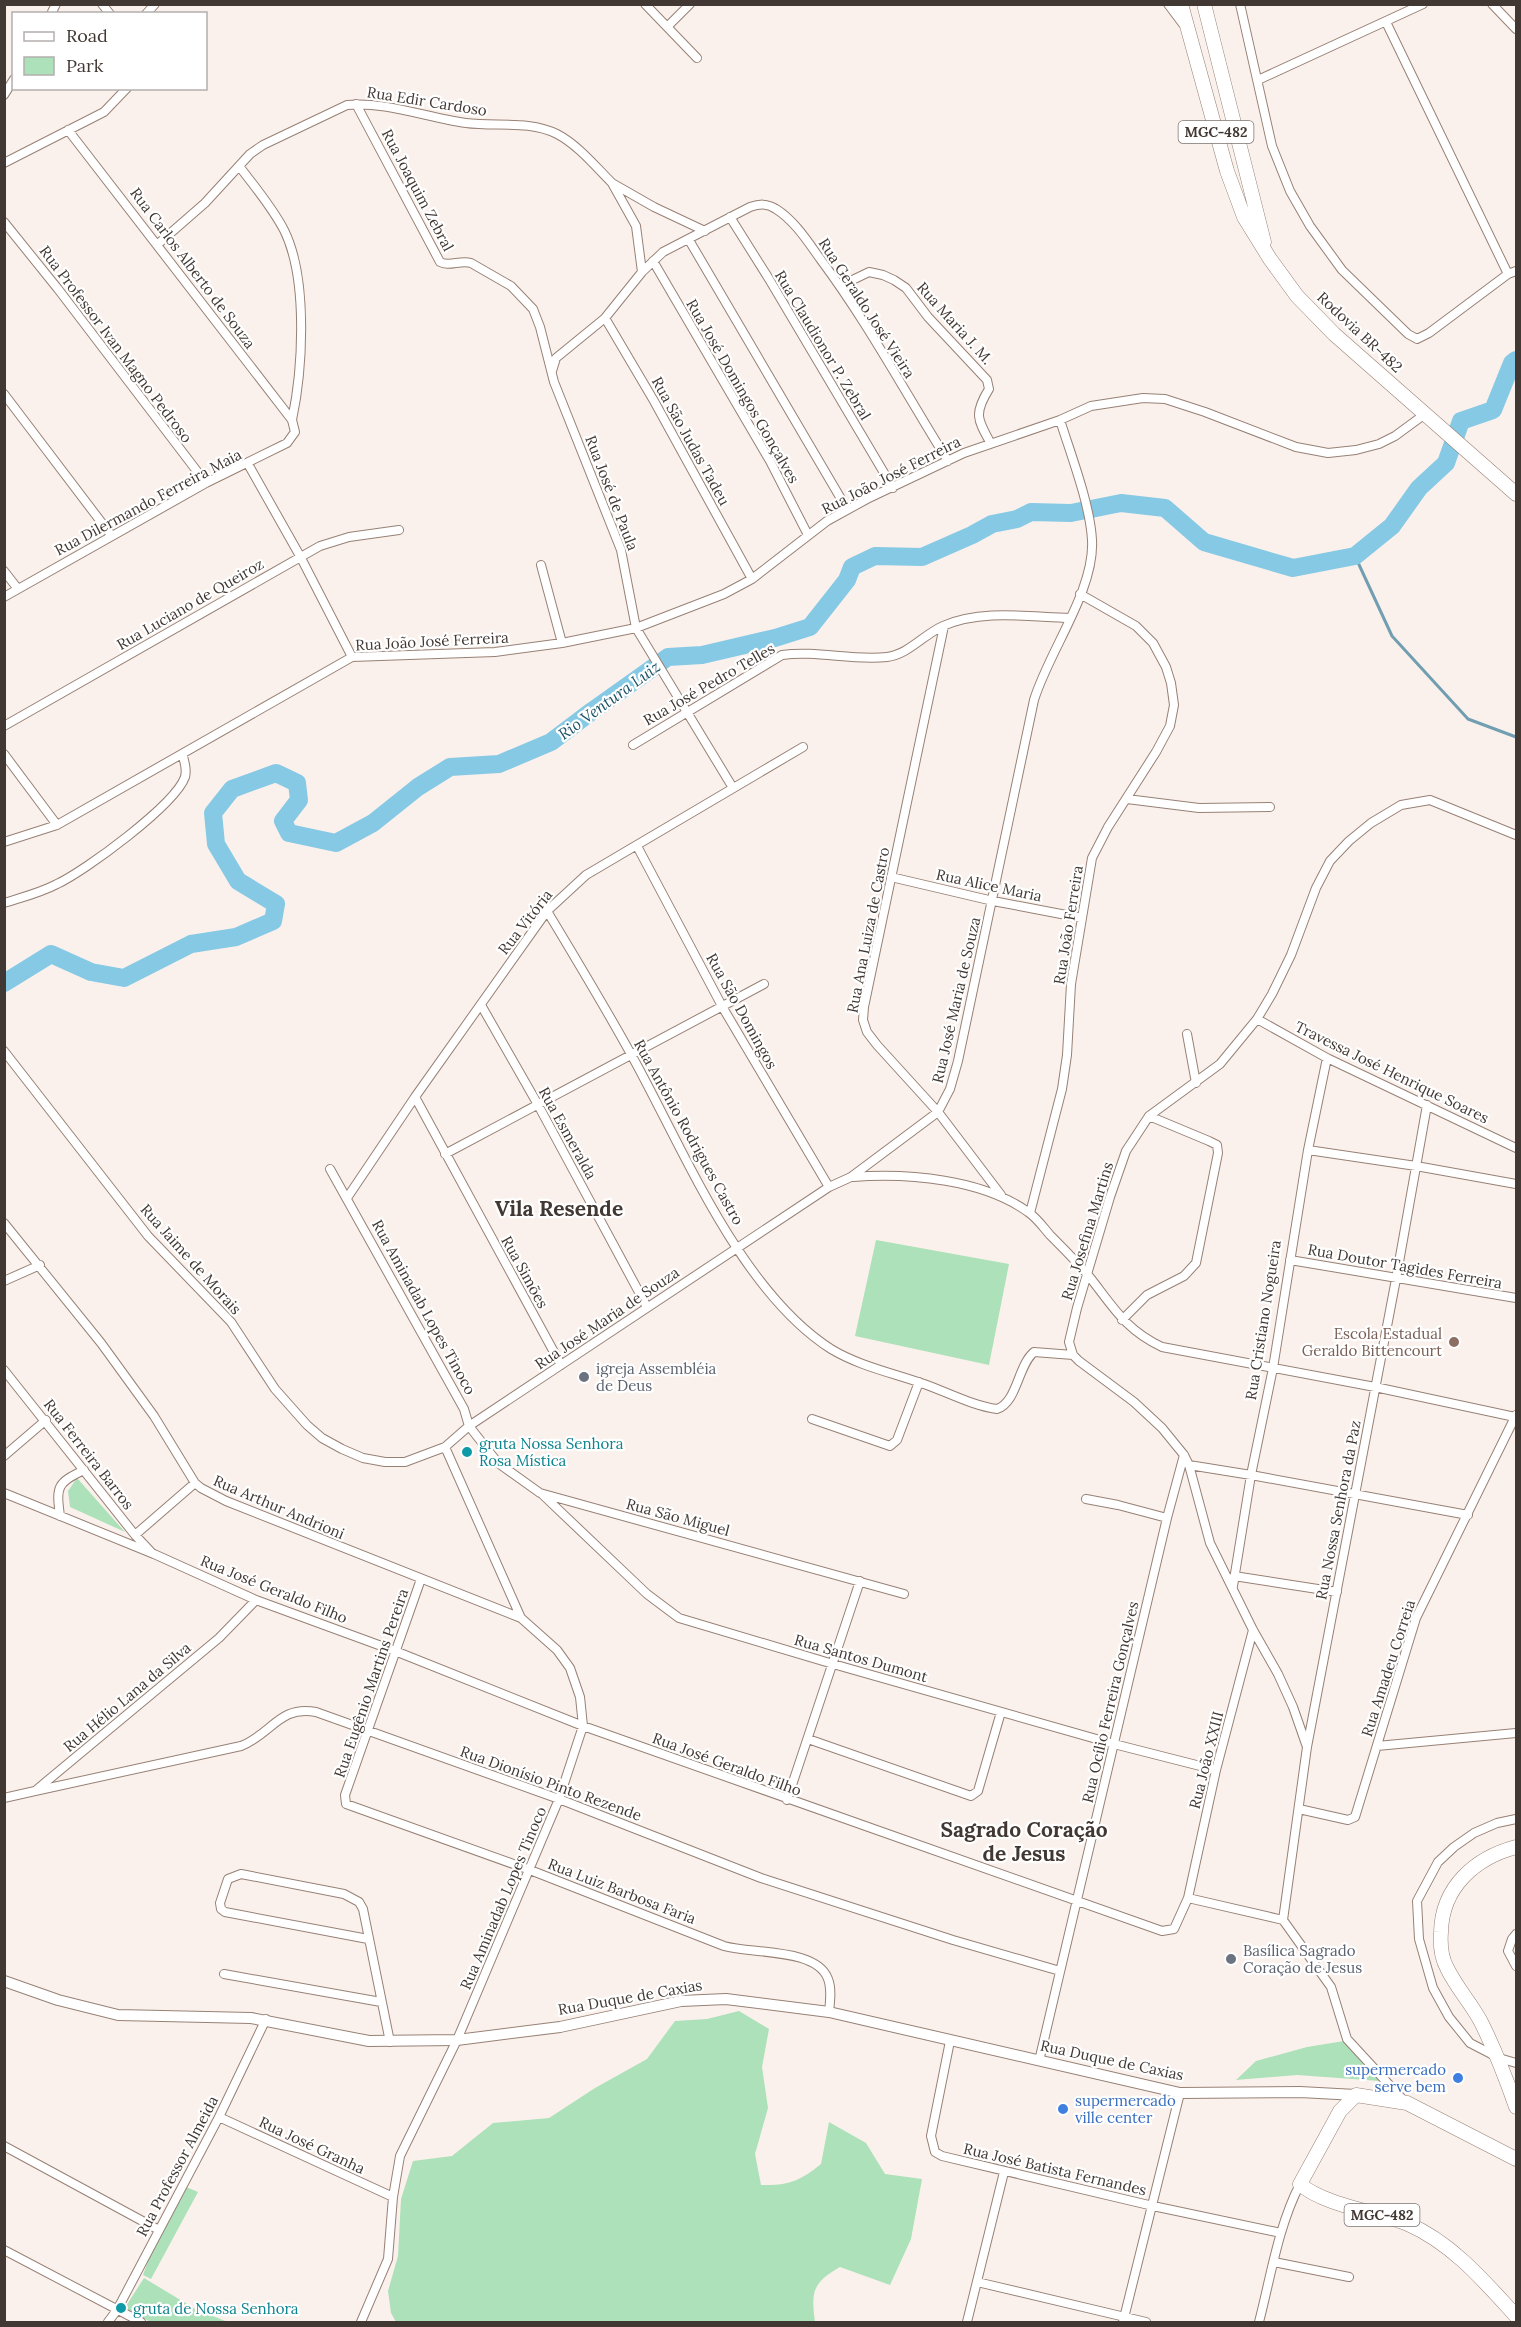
<svg xmlns="http://www.w3.org/2000/svg" width="1521" height="2327" font-family="Lora,serif">
<style>
.green{fill:#ace1b9}
.lines{fill:none;stroke-linecap:round;stroke-linejoin:round}
.stream{stroke:#719eb0;stroke-width:3}
.river{stroke:#85c9e5;stroke-width:18}
.minor-casing{stroke:#978175;stroke-width:10}
.tertiary-casing{stroke:#978175;stroke-width:12}
.trunk-casing{stroke:#978175;stroke-width:15}
.minor{stroke:#fff;stroke-width:8}
.tertiary{stroke:#fff;stroke-width:10}
.trunk{stroke:#fff;stroke-width:14}
.education-dot{fill:#8d6e63;stroke:#fff;stroke-width:2}
.worship-dot{fill:#6b7280;stroke:#fff;stroke-width:2}
.culture-dot{fill:#0f9aa8;stroke:#fff;stroke-width:2}
.shop-dot{fill:#3f7fe0;stroke:#fff;stroke-width:2}
.labels{text-anchor:middle;dominant-baseline:central;stroke-width:4.5;stroke-linejoin:round;paint-order:stroke}
.shield{fill:#fff;stroke:#7b7470;stroke-width:1.5}
.shield-label{font-size:14px;font-weight:bold;fill:#423833}
.street-label{font-size:15px;fill:#423833;stroke:#fff}
.education-label{font-size:15px;fill:#785e54;stroke:#fff;text-anchor:end}
.worship-label{font-size:15px;fill:#5b616d;stroke:#fff;text-anchor:start}
.culture-label{font-size:15px;fill:#0d838f;stroke:#fff;text-anchor:start}
.shop-label{font-size:15px;fill:#366cbe;stroke:#fff;text-anchor:end}
.water-label{font-size:16px;font-style:italic;fill:#1c5367;stroke:#fff}
.district-label{font-size:21px;font-weight:bold;fill:#423833;stroke:#fff}
</style>
<rect width="100%" height="100%" fill="#fbf1ec"/>
<!-- green -->
<path class="green" d="M876 1240 1009 1264 989 1365 855 1336Z
M77 1478 125 1532 70 1507 68 1491Z
M739 2011 769 2029 762 2067 768 2108 755 2154 761 2185C788 2186 800 2181 821 2164L829 2122 866 2143 885 2174 922 2179 911 2239 890 2285 840 2267C812 2283 811 2292 815 2322H396L391 2313 388 2291 398 2256 401 2199 413 2161 452 2156 493 2123 549 2118 595 2088 647 2059 675 2021 707 2019Z
M1344 2041 1380 2081 1297 2075 1236 2080 1256 2061 1307 2047Z
M186 2187 198 2192 151 2279 143 2275 150 2256Z
M144 2278 197 2310 228 2322H151L124 2309Z"/>
<g class="lines">
<!-- stream -->
<path class="stream" d="M1355 556 1392 636 1468 719 1516 737"/>
<!-- river -->
<path class="river" d="M4 983 51 954 91 972 124 978 191 944 236 937 273 921 276 904 238 881 216 844 213 813 232 789 276 773 297 783 299 800 283 821 289 833 336 843 373 823 418 787 450 767 499 764 551 742 592 711 668 657 702 655 775 638 810 627 847 580 852 567 875 556 922 557 972 535 992 524 1017 519 1031 512 1071 513 1121 503 1165 508 1204 542 1293 568 1355 556 1392 526 1419 488 1446 463 1461 421 1493 410 1512 363 1516 360"/>
<defs>
<path id="minor" d="M102 4 110 14
M645 4 697 58
M1168 4 1183 24
M1240 4 1272 146 1290 191 1310 226 1342 270 1408 334 1417 339 1429 333 1508 274 1516 271
M1492 4 1516 29
M51 14 56 4
M146 14 155 4
M1386 22 1508 274
M668 26 690 4
M1258 80 1423 4
M4 95 14 79
M356 104 440 262C449 267 460 260 471 263L511 286 533 309 540 327 554 382 621 550 636 628 733 788
M4 163 104 112 127 88
M239 166C255 187 272 207 284 230 308 278 303 368 292 420
M730 217 769 279 893 488
M4 222 58 289 206 483
M689 240 847 509
M158 244 205 203 250 154 263 145 347 105C385 101 428 118 466 123 496 127 529 120 557 134 578 145 595 166 612 183
M653 261 770 461 808 535
M642 272 636 226 612 183 654 207 705 231
M840 286 869 272 883 275 894 280 906 288 928 317 987 380 989 389C974 413 977 419 990 442
M605 318 654 401 752 579
M552 371 556 358 605 318 642 272 663 252 750 207C759 204 767 203 776 209 795 221 808 242 821 260 868 323 906 394 948 461
M4 394 111 535
M248 464 300 556 352 657
M541 565 562 643
M4 571 18 589
M4 597 206 483 287 443 295 432 292 420 68 130
M944 626 864 1007 863 1020 867 1032 877 1045 938 1112 1001 1195
M4 726 320 546 349 537 399 530
M633 745 782 655C817 650 852 661 887 657 909 654 923 635 943 626 982 609 1029 617 1070 618
M4 754 57 825
M1127 799 1199 808 1270 807
M4 842 57 825 352 657 495 652 562 643 636 628 724 594 752 579 827 521 867 499 964 453 1060 420 1091 406 1143 398 1165 399 1205 412 1296 447 1328 453 1356 450 1379 444 1395 436 1425 414
M637 846 723 1008 829 1187
M891 877 993 901 1082 918
M4 903C23 897 40 893 57 884 85 871 175 805 185 777 187 769 185 762 182 754
M547 911C576 959 605 1007 632 1056 683 1148 740 1291 831 1349 859 1366 893 1373 924 1384 947 1392 973 1406 997 1409 1017 1403 1018 1365 1034 1352L1073 1355
M481 1005 537 1103 647 1307
M1257 1019 1327 1058 1516 1148
M1187 1034 1196 1083
M4 1051 148 1236 231 1322 275 1389 307 1425 322 1438 342 1449 363 1458 385 1462H405L445 1447
M415 1097 561 1365
M1308 1150 1416 1166 1516 1184
M445 1154 764 984
M330 1169 464 1409 469 1426 445 1447 521 1618 557 1650 570 1668 580 1697 583 1726 559 1799 457 2040 400 2156 393 2197 388 2259 361 2322
M853 1177C909 1173 982 1179 1028 1212 1037 1218 1043 1227 1050 1235 1063 1248 1076 1261 1088 1275 1113 1306 1124 1329 1162 1347L1375 1387 1515 1417
M347 1198 415 1097 547 911 586 875 803 747
M1030 1213 1062 1089 1067 1055 1071 984 1092 858 1108 827 1156 752 1170 726 1174 705 1171 683 1166 667 1153 643 1136 626 1080 594
M4 1223 101 1343 154 1416 195 1483 201 1488 226 1501 521 1618
M1290 1260 1516 1298
M4 1281 40 1265
M1122 1320 1147 1295 1184 1276 1196 1263 1218 1153 1217 1145 1209 1141 1149 1116
M4 1370 135 1535 151 1552
M812 1419 890 1446 897 1440 919 1382
M4 1456 46 1420
M1189 1465 1251 1475 1468 1515
M4 1493 154 1554 256 1600 395 1651 583 1726 1162 1931 1174 1929 1188 1898 1283 1920
M543 1495 647 1594 679 1618 833 1664 1114 1744 1216 1770
M1086 1499 1118 1505 1167 1518
M60 1516C56 1486 57 1483 84 1470
M135 1535 195 1483
M1234 1576 1337 1592
M421 1579 345 1795 346 1804 530 1870 724 1946C752 1954 817 1948 828 1979 832 1989 830 2002 829 2012
M1233 1586 1251 1475 1273 1368 1308 1150 1327 1058
M904 1594 540 1493 498 1463 469 1426 829 1187 851 1177 938 1112 950 1089 958 1061 1034 700C1049 651 1095 590 1092 540 1090 504 1071 455 1060 420
M808 1739 971 1796 978 1791 1001 1712
M1377 1746 1516 1733
M1307 1747 1293 1707 1278 1674 1253 1630 1210 1543 1189 1465 1184 1455 1162 1428 1134 1402 1079 1361 1073 1355 1069 1342 1077 1308 1110 1197 1126 1151 1149 1116 1220 1064 1257 1019 1272 994 1291 955 1316 888 1330 861 1349 841 1371 823 1401 805 1430 800 1516 835
M35 1791 241 1746C272 1734 279 1705 316 1712L559 1799 761 1878 953 1940 1060 1971
M4 1798 35 1791 219 1638 256 1600
M787 1800 860 1581
M1299 1809 1348 1820 1355 1817 1416 1618 1516 1415
M1516 1819 1497 1823 1474 1833 1454 1847 1438 1862 1417 1901 1419 1939 1433 1988 1449 2017 1470 2043 1499 2058 1516 2063
M1188 1898 1216 1770 1253 1630
M1283 1920 1307 1747 1396 1279 1427 1105
M1283 1920 1331 1987 1347 2039 1406 2103
M1516 1934 1512 1939 1508 1951 1516 1966
M368 1939 225 1912 221 1909 220 1903 228 1879 241 1874 344 1894 359 1902 363 1909 390 2042
M224 1974 381 2002
M950 2041 931 2136 935 2152 942 2156 1153 2206 1281 2233
M1039 2061 1167 1518 1184 1455
M219 2117 393 2197
M4 2146 159 2230
M4 2250 141 2322
M1274 2262 1349 2277
M977 2282 1146 2322
M108 2322 117 2310 219 2117 266 2019
M967 2322 1004 2172
M1123 2322 1180 2093
M1259 2322C1271 2276 1278 2227 1300 2184"/>
<path id="tertiary" d="M4 1981 58 2000 118 2015 251 2018 369 2041 457 2040 560 2027 681 2001 726 1999 829 2012 1180 2093 1300 2092 1356 2095"/>
<path id="trunk" d="M1181 4 1227 171 1244 217 1270 259 1297 296 1334 334 1516 494
M1204 4 1264 242
M1516 1847C1475 1858 1442 1887 1441 1932 1440 1945 1441 1957 1447 1968 1456 1987 1471 2003 1481 2022 1495 2050 1506 2078 1516 2107
M1516 2159 1407 2103 1356 2095 1340 2111 1300 2184C1323 2205 1378 2212 1408 2224 1452 2243 1485 2282 1516 2316"/>
</defs>
<!-- minor casing -->
<use href="#minor" class="minor-casing"/>
<!-- tertiary casing -->
<use href="#tertiary" class="tertiary-casing"/>
<!-- trunk casing -->
<use href="#trunk" class="trunk-casing"/>
<!-- minor -->
<use href="#minor" class="minor"/>
<!-- tertiary -->
<use href="#tertiary" class="tertiary"/>
<!-- trunk -->
<use href="#trunk" class="trunk"/>
</g>
<!-- markers -->
<circle class="education-dot" cx="1454" cy="1342" r="6"/>
<g class="worship-dot">
<circle cx="584" cy="1377" r="6"/>
<circle cx="1231" cy="1959" r="6"/>
</g>
<g class="culture-dot">
<circle cx="467" cy="1452" r="6"/>
<circle cx="121" cy="2308" r="6"/>
</g>
<g class="shop-dot">
<circle cx="1458" cy="2078" r="6"/>
<circle cx="1063" cy="2109" r="6"/>
</g>
<g class="labels">
<!-- shield labels -->
<g class="shield">
<rect x="1178.5" y="121" width="75" height="22" rx="4.5"/>
<rect x="1344.5" y="2204" width="75" height="22" rx="4.5"/>
</g>
<g class="shield-label">
<text x="1216" y="132">MGC-482</text>
<text x="1382" y="2215">MGC-482</text>
</g>
<!-- street labels -->
<g class="street-label">
<text transform="translate(427 101) rotate(9)">Rua Edir Cardoso</text>
<text transform="translate(418 190) rotate(62)">Rua Joaquim Zebral</text>
<text transform="translate(193 268) rotate(53)">Rua Carlos Alberto de Souza</text>
<text transform="translate(867 308) rotate(57)">Rua Geraldo José Vieira</text>
<text transform="translate(955 323) rotate(48)">Rua Maria J. M.</text>
<text transform="translate(1360 332) rotate(43)">Rodovia BR-482</text>
<text transform="translate(116 344) rotate(53)">Rua Professor Ivan Magno Pedroso</text>
<text transform="translate(823 345) rotate(59)">Rua Claudionor P. Zebral</text>
<text transform="translate(743 391) rotate(60)">Rua José Domingos Gonçalves</text>
<text transform="translate(691 441) rotate(61)">Rua São Judas Tadeu</text>
<text transform="translate(891 475) rotate(-27)">Rua João José Ferreira</text>
<text transform="translate(612 493) rotate(69)">Rua José de Paula</text>
<text transform="translate(148 502) rotate(-28)">Rua Dilermando Ferreira Maia</text>
<text transform="translate(190 604) rotate(-30)">Rua Luciano de Queiroz</text>
<text transform="translate(432 641) rotate(-3)">Rua João José Ferreira</text>
<text transform="translate(709 684) rotate(-30)">Rua José Pedro Telles</text>
<text transform="translate(989 885) rotate(12)">Rua Alice Maria</text>
<text transform="translate(525 922) rotate(-52)">Rua Vitória</text>
<text transform="translate(1068 925) rotate(-81)">Rua João Ferreira</text>
<text transform="translate(868 930) rotate(-79)">Rua Ana Luiza de Castro</text>
<text transform="translate(956 1000) rotate(-77)">Rua José Maria de Souza</text>
<text transform="translate(742 1011) rotate(61)">Rua São Domingos</text>
<text transform="translate(1392 1072) rotate(26)">Travessa José Henrique Soares</text>
<text transform="translate(689 1132) rotate(61)">Rua Antônio Rodrigues Castro</text>
<text transform="translate(568 1133) rotate(61)">Rua Esmeralda</text>
<text transform="translate(1087 1231) rotate(-73)">Rua Josefina Martins</text>
<text transform="translate(191 1259) rotate(48)">Rua Jaime de Morais</text>
<text transform="translate(1405 1266) rotate(10)">Rua Doutor Tagides Ferreira</text>
<text transform="translate(525 1272) rotate(61)">Rua Simões</text>
<text transform="translate(424 1307) rotate(61)">Rua Aminadab Lopes Tinoco</text>
<text transform="translate(607 1318) rotate(-34)">Rua José Maria de Souza</text>
<text transform="translate(1263 1320) rotate(-81)">Rua Cristiano Nogueira</text>
<text transform="translate(89 1454) rotate(52)">Rua Ferreira Barros</text>
<text transform="translate(279 1507) rotate(23)">Rua Arthur Andrioni</text>
<text transform="translate(1338 1510) rotate(-79)">Rua Nossa Senhora da Paz</text>
<text transform="translate(678 1517) rotate(15)">Rua São Miguel</text>
<text transform="translate(274 1589) rotate(22)">Rua José Geraldo Filho</text>
<text transform="translate(861 1658) rotate(16)">Rua Santos Dumont</text>
<text transform="translate(1388 1668) rotate(-72)">Rua Amadeu Correia</text>
<text transform="translate(371 1683) rotate(-71)">Rua Eugênio Martins Pereira</text>
<text transform="translate(127 1697) rotate(-40)">Rua Hélio Lana da Silva</text>
<text transform="translate(1110 1702) rotate(-77)">Rua Ocílio Ferreira Gonçalves</text>
<text transform="translate(1206 1760) rotate(-76)">Rua João XXIII</text>
<text transform="translate(727 1764) rotate(20)">Rua José Geraldo Filho</text>
<text transform="translate(551 1783) rotate(20)">Rua Dionísio Pinto Rezende</text>
<text transform="translate(622 1891) rotate(21)">Rua Luiz Barbosa Faria</text>
<text transform="translate(503 1898) rotate(-67)">Rua Aminadab Lopes Tinoco</text>
<text transform="translate(630 1997) rotate(-10)">Rua Duque de Caxias</text>
<text transform="translate(1112 2060) rotate(12)">Rua Duque de Caxias</text>
<text transform="translate(312 2145) rotate(25)">Rua José Granha</text>
<text transform="translate(177 2166) rotate(-62)">Rua Professor Almeida</text>
<text transform="translate(1055 2169) rotate(13)">Rua José Batista Fernandes</text>
</g>
<!-- education labels -->
<g class="education-label">
<text x="1442" y="1333">Escola Estadual<tspan x="1442" dy="17">Geraldo Bittencourt</tspan></text>
</g>
<!-- worship labels -->
<g class="worship-label">
<text x="596" y="1368">igreja Assembléia<tspan x="596" dy="17">de Deus</tspan></text>
<text x="1243" y="1950">Basílica Sagrado<tspan x="1243" dy="17">Coração de Jesus</tspan></text>
</g>
<!-- culture labels -->
<g class="culture-label">
<text x="479" y="1443">gruta Nossa Senhora<tspan x="479" dy="17">Rosa Mística</tspan></text>
<text x="133" y="2308">gruta de Nossa Senhora</text>
</g>
<!-- shop labels -->
<g class="shop-label">
<text x="1446" y="2069">supermercado<tspan x="1446" dy="17">serve bem</tspan></text>
<text x="1075" y="2100" text-anchor="start">supermercado<tspan x="1075" dy="17">ville center</tspan></text>
</g>
<!-- water labels -->
<g class="water-label">
<text transform="translate(609 700) rotate(-36)">Rio Ventura Luiz</text>
</g>
<!-- district labels -->
<g class="district-label">
<text x="559" y="1208">Vila Resende</text>
<text x="1024" y="1829">Sagrado Coração<tspan x="1024" dy="24">de Jesus</tspan></text>
</g>
</g>
<!-- border -->
<rect width="1521" height="2327" fill="none" stroke="#423833" stroke-width="12"/>
<!-- legend -->
<rect x="12" y="12" width="195" height="78" fill="#ffffff" stroke="#b3afad" stroke-width="1.5"/>
<rect x="24" y="32" width="30" height="9" fill="#ffffff" stroke="#b3afad" stroke-width="1.5"/>
<text x="66" y="42" font-size="18" fill="#423833">Road</text>
<rect x="24" y="57" width="30" height="18" fill="#ace1b9" stroke="#b3afad" stroke-width="1.5"/>
<text x="66" y="72" font-size="18" fill="#423833">Park</text>
</svg>
